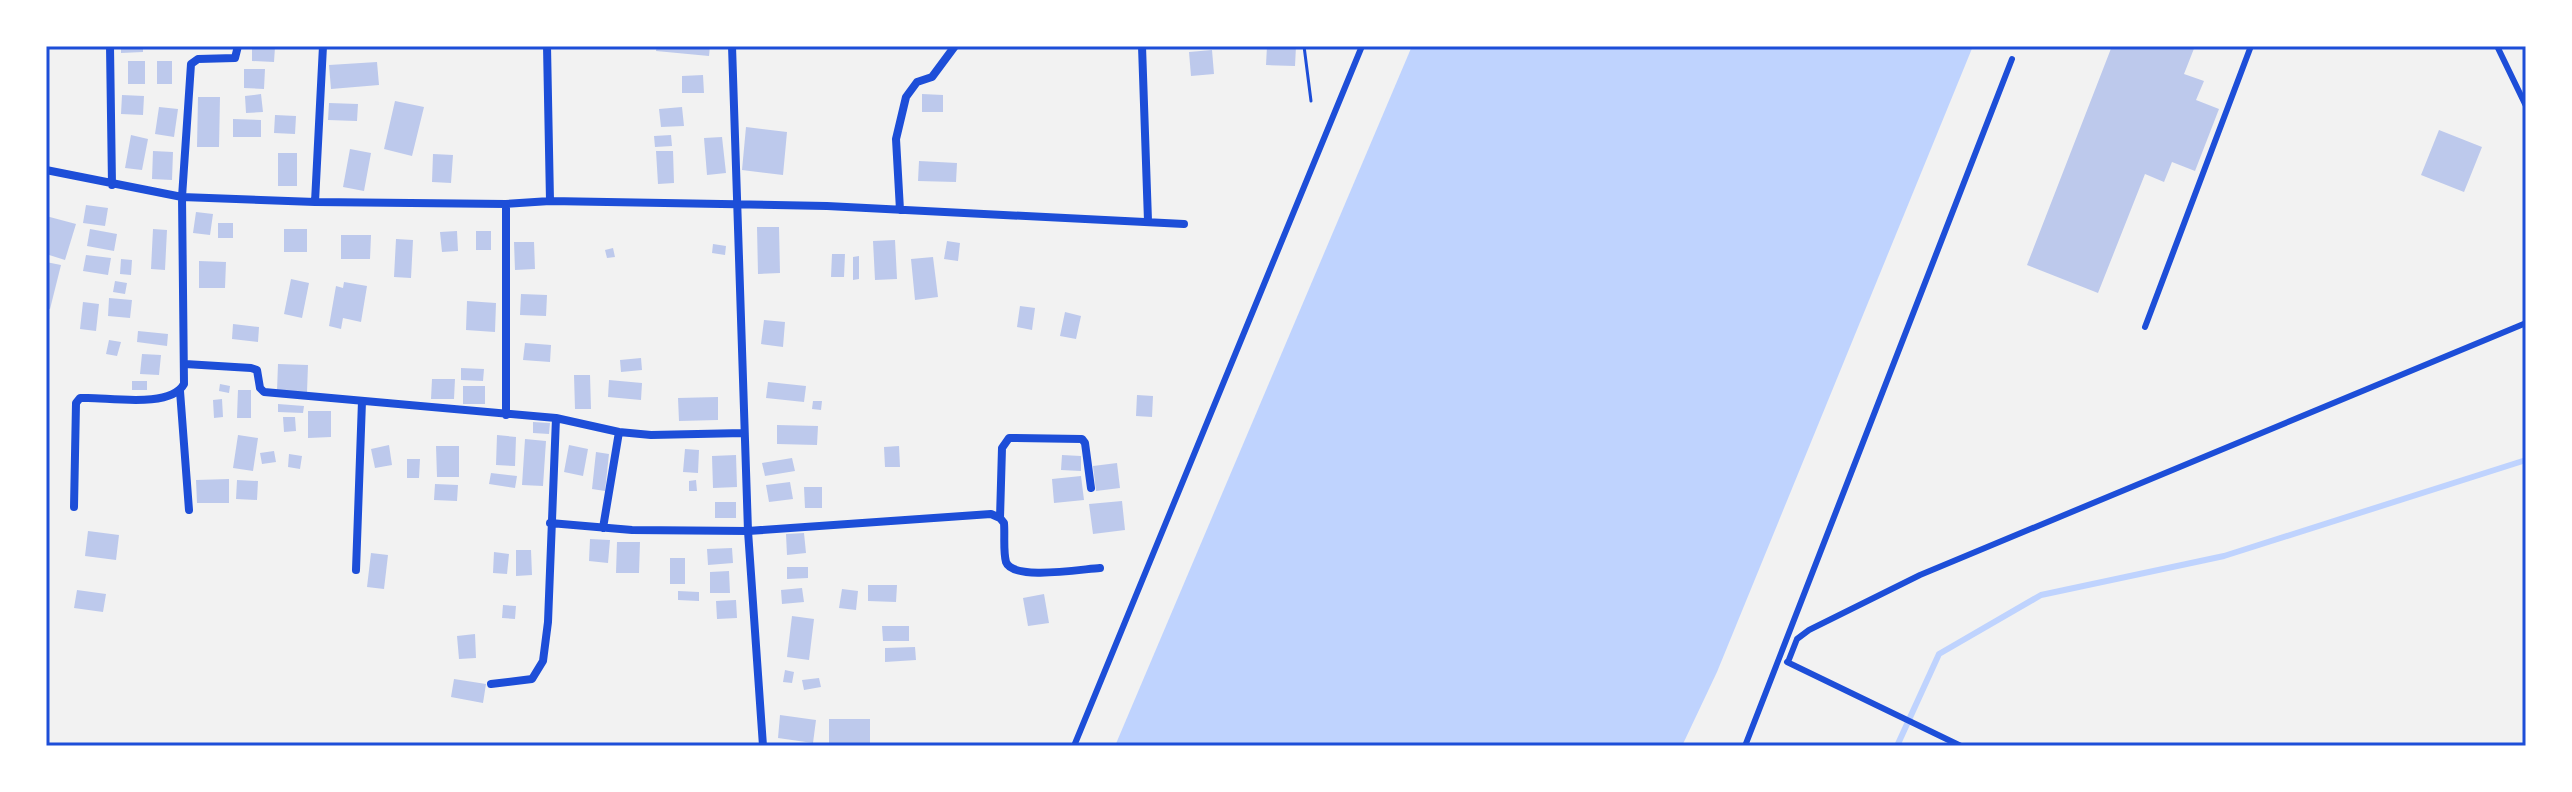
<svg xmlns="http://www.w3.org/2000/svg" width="2572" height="792" font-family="'Space Grotesk',sans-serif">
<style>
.water{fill:#bfd3fe}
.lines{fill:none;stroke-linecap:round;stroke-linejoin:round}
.stream{stroke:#bfd3fe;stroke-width:6}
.building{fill:#bdc9ec}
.path{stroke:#1d4ed8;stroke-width:3}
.service{stroke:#1d4ed8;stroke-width:6}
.minor{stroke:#1d4ed8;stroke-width:8}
.neatline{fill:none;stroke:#1d4ed8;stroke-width:3}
</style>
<rect width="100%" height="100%" fill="#f2f2f2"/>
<!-- water -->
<path class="water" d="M1412 46H1973L1717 672 1682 746H1115Z"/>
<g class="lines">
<!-- stream -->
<path class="stream" d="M1897 746 1939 654 2041 595 2224 556 2526 460"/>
</g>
<!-- building -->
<path class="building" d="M121 46H143V52L121 53Z
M252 46 275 47 274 62 252 61Z
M657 46H710L709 56 656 51Z
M1267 46H1296L1295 66 1266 65Z
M2112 46H2195L2184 74 2204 81 2196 100 2219 109 2195 171 2172 162 2164 182 2145 174 2098 293 2027 265Z
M1212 50 1214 74 1191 76 1189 52Z
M128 61H145V84H128Z
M157 61H172V84H157Z
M377 62 379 85 331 89 329 65Z
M244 69H265L264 89 244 88Z
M703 75 704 93H682V76Z
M261 94 263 112 246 113 245 96Z
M922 94 943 95V112H922Z
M122 95 144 96 143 115 121 114Z
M198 97H220L219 147H197Z
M395 101 424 107 412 156 384 149Z
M329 103 358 104 357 121 328 120Z
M159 107 178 109 174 137 155 134Z
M682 107 684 126 661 127 659 109Z
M275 115 296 116 295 134 274 133Z
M233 119 261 120V137H233Z
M746 127 787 132 783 175 742 170Z
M2439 130 2482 147 2464 192 2421 175Z
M131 135 148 139 142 170 125 168Z
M671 135 672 146 655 147 654 136Z
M722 137 726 173 707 175 704 138Z
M350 149 371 153 364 191 343 187Z
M153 151 173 152 172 180 152 179Z
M656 151H673L674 183 658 184Z
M278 153H297V186H278Z
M433 154 453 155 451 183 432 182Z
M919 161 957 163 956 182 918 181Z
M86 205 108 208 105 226 83 223Z
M196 212 213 214 210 235 193 233Z
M46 216 76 224 65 260 46 254Z
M218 223H233V238H218Z
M757 227H779L780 273 758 274Z
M90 229 117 234 114 251 87 246Z
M153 229 167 230 165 270 151 269Z
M284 229H307V252H284Z
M457 231 458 251 442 252 440 232Z
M476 231H491V250H476Z
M341 235H371L370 259H341Z
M396 239 413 240 411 278 394 277Z
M895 240 897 279 875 280 873 241Z
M947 241 960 243 958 261 944 259Z
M514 242H534L535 269 515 270Z
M713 244 726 246 725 255 712 253Z
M613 248 615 257 607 258 605 250Z
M832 254H845L844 277H831Z
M86 255 111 258 108 275 83 271Z
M859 256V279L853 280V257Z
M933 257 938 297 915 300 911 259Z
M121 259 132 260 131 275 120 274Z
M199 261 226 262 225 288H199Z
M46 262 61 265 50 309 46 308Z
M291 279 309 283 302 318 284 314Z
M115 281 127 283 125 294 113 292Z
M344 282 367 286 361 322 343 318 341 329 329 326 336 286 343 288Z
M521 294 547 295 546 316 520 315Z
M109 298 132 300 130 318 108 316Z
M467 301 496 303 495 332 466 330Z
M83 302 99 304 96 331 80 329Z
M1020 306 1035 308 1032 330 1017 327Z
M1065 312 1081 316 1076 339 1060 336Z
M764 320 785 322 783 347 761 344Z
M233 324 259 327 258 342 232 339Z
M138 331 168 334 167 346 137 342Z
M109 340 121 342 117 356 106 354Z
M525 343 551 345 550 362 523 360Z
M142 354 161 355 159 375 140 374Z
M641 358 642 370 621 372 620 360Z
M278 364 308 365 307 392 277 391Z
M461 368 484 369 483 381 461 380Z
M574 375H590L591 409H575Z
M432 379H455L454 399H431Z
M609 380 642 383 641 400 608 397Z
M132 381H147V390H132Z
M768 382 806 386 804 402 766 398Z
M220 384 230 386 229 393 219 391Z
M463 386H485V404H463Z
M238 390H251V418H237Z
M1137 395 1153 396 1152 417 1136 416Z
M718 397V420L679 421 678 398Z
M222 399 223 417 214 418 213 400Z
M813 401H822L821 410 812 409Z
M278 404 304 406 303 413 278 412Z
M308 411H331V437L308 438Z
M283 417H295L296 431 284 432Z
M533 422 550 423 549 434 533 433Z
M777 425 818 426 817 445 777 444Z
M238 435 258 438 253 471 233 468Z
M497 435 516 437 515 466 496 465Z
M525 439 546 441 543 486 522 485Z
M389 445 392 465 375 468 371 449Z
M569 445 588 449 583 476 564 472Z
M436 446H459V477H437Z
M899 446 900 467H885L884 447Z
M685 449 699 450 698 473 683 472Z
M274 451 276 462 262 464 260 453Z
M596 452 609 454 605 491 592 489Z
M289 454 302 456 300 469 288 467Z
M736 455 737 487 713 488 712 456Z
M1062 455 1081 456V471L1061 470Z
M792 458 795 471 765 476 762 463Z
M407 459H420L419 478H407Z
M1117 463 1120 488 1096 491 1093 466Z
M491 473 517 476 515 488 489 484Z
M1081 476 1084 500 1054 503 1052 479Z
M229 479V503H197L196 480Z
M237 480 258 481 257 500 236 499Z
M696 480 697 491H689V481Z
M790 482 793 499 769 502 766 485Z
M435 484 458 485 457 501 434 500Z
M804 487H822V508H805Z
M1122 501 1125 530 1093 534 1089 504Z
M715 502H736V518H715Z
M88 531 119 535 116 560 85 556Z
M804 533 806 553 787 555 786 534Z
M590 539 610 540 608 563 589 561Z
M617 542H640L639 573H616Z
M732 548 733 563 708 565 707 549Z
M516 550H531L532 575 516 576Z
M494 552 509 554 507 574 493 573Z
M371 553 388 555 384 589 367 587Z
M670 558H685V584H670Z
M787 567H808V578L787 579Z
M729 571 730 593H710V572Z
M868 585H897L896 602 868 601Z
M802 588 804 602 782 604 781 590Z
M842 589 858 591 856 610 839 608Z
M77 590 106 594 103 612 74 608Z
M678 591 699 592V601L678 600Z
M1044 594 1049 623 1028 626 1023 598Z
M736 600 737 618 717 619 716 601Z
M503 605 516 606 515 619 502 618Z
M792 616 814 619 809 660 787 657Z
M882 626H909V641H883Z
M475 634 476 658 459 659 457 636Z
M915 647 916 660 885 662V648Z
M785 670 794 672 792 683 783 682Z
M819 678 821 687 804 690 802 680Z
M454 679 486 684 483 703 451 697Z
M780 715 816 720 813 743 778 738Z
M829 719H870V746H829Z"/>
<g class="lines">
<!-- path -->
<path class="path" d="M1304 46 1311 101"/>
<!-- service -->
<path class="service" d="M2497 46 2526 106
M2145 327 2251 46
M1787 662 1961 746
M1788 662 1797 639 1809 630 1920 575 2526 323
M1074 746 1362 46
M1745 746 2012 59"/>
<!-- minor -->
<path class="minor" d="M110 46 112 185
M547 46 550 201
M732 46 748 531 763 746
M1142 46 1148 221
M46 170 182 197 315 202 506 204 550 201 827 206 1184 224
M315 202 323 46
M900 210 896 139 906 97 917 82 932 77 955 46
M185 364 251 368 257 370 260 388 264 392 556 418 619 432 651 435 744 433
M180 391 189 510
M506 415V204
M74 507 76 403 80 398H88C112 398 171 408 184 384L182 197 191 64 198 59 235 58 238 46
M1000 518 1002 448 1009 438 1082 439 1085 443 1091 488
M550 523 632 530 748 531 991 514 1000 518 1004 523C1005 534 1003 551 1006 562 1013 581 1082 569 1100 568
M603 528 619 432
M356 570 362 401
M491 684 532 679 543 661 548 622 556 418"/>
</g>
<!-- border -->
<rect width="2572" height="792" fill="none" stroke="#ffffff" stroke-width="96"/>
<rect x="48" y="48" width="2476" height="696" class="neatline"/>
</svg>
